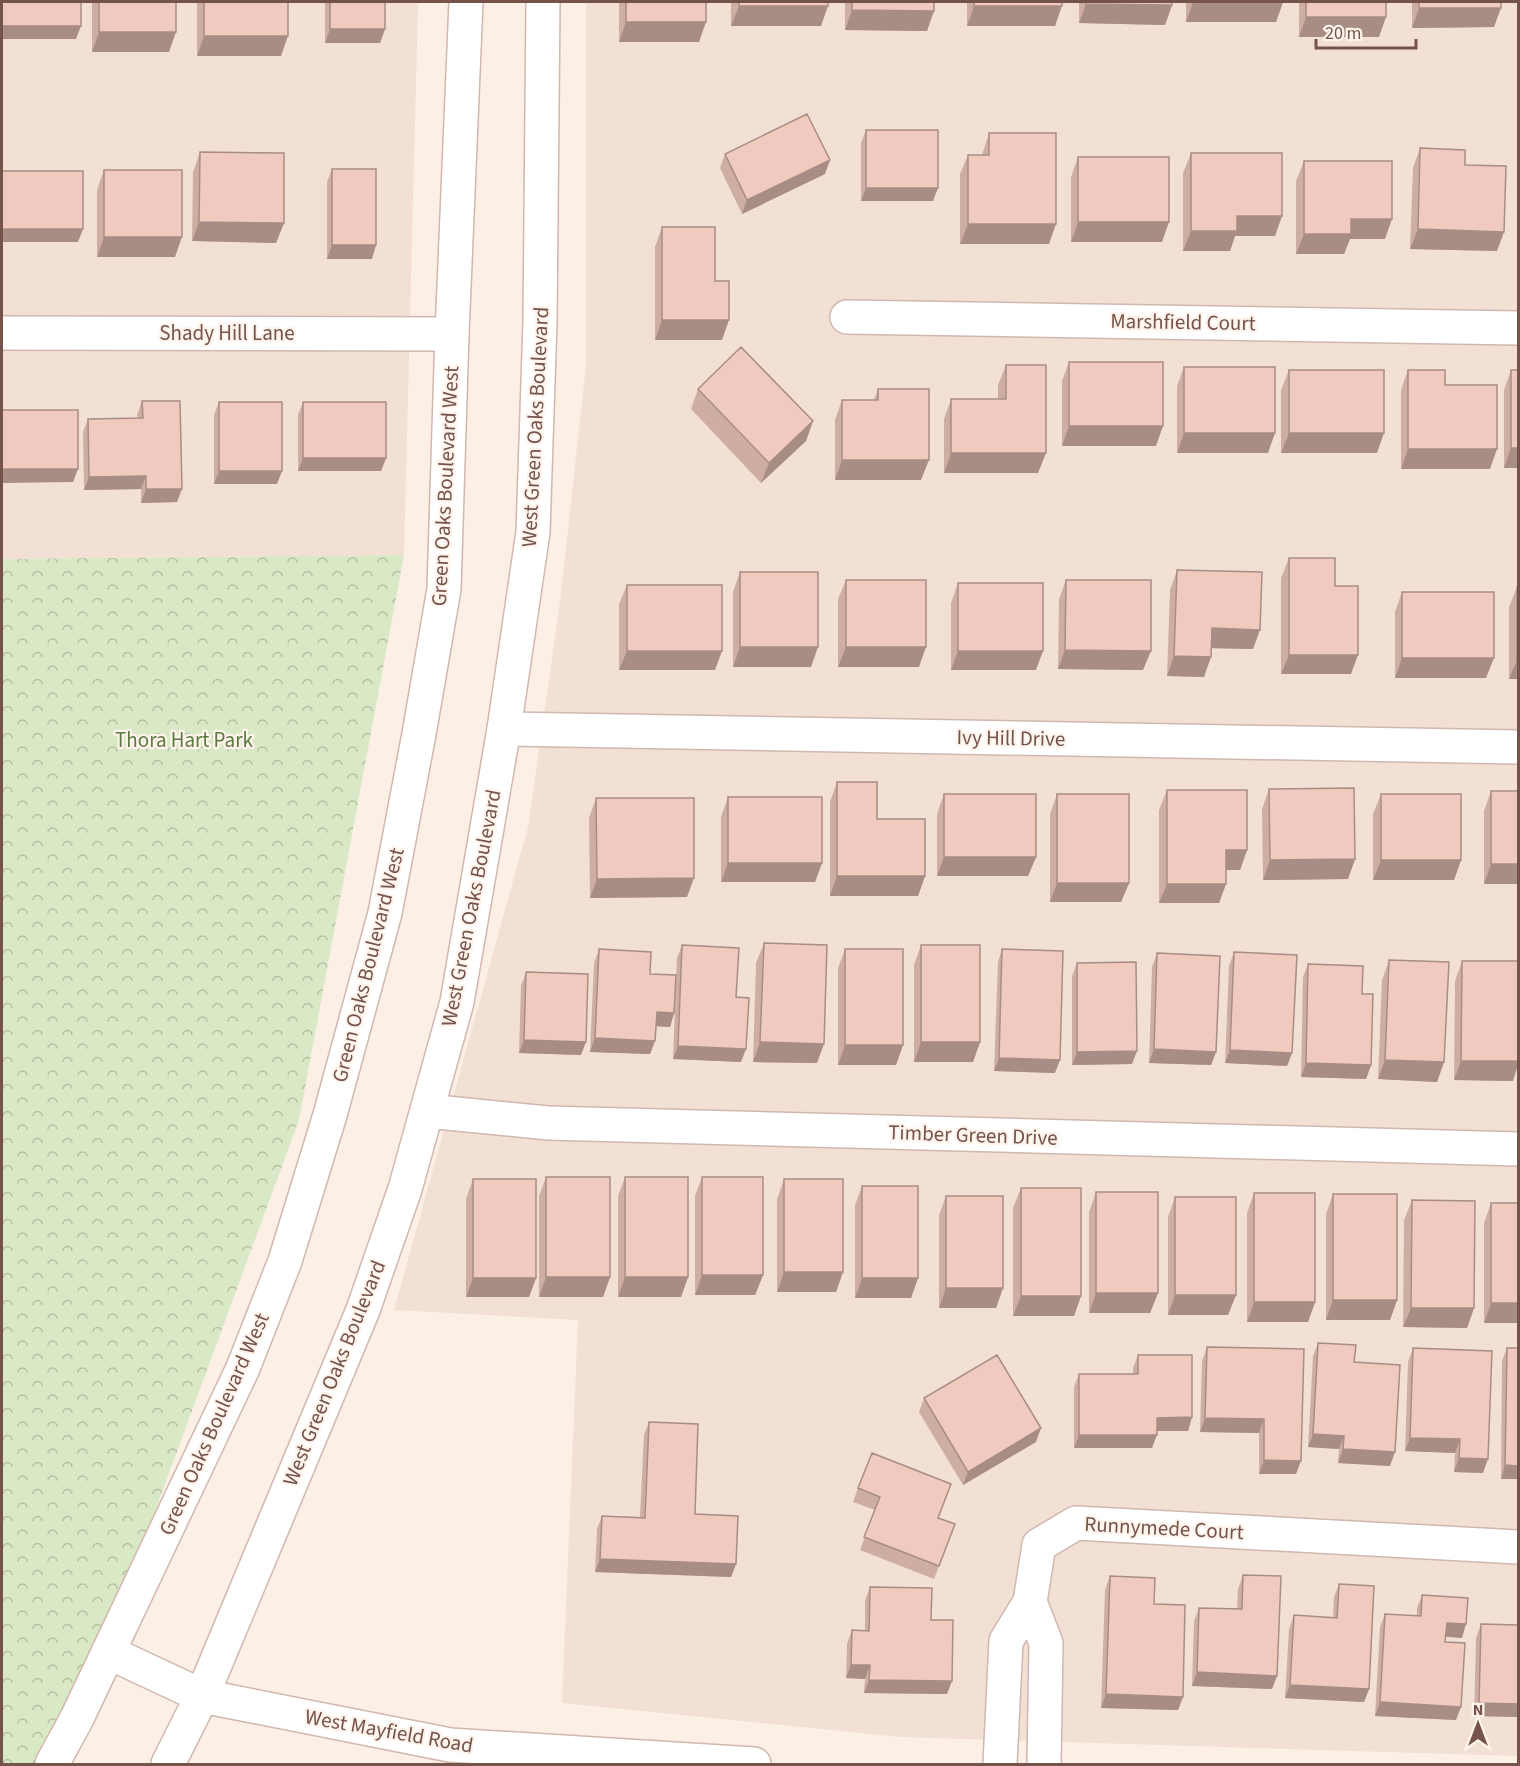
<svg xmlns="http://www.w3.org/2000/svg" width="1520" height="1766" font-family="'Source Sans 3',sans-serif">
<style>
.residential{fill:#f3e0d4}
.park{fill:url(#park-crowns)}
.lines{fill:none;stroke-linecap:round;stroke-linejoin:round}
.street-casing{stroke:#cfb8af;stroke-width:36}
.secondary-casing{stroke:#d2b7ad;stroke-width:36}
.street{stroke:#fff;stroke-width:33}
.secondary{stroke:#fff;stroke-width:33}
.wall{fill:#ceaea3}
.shaded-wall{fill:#a88d85}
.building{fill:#f0cabe;stroke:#a88d85;stroke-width:1.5}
.labels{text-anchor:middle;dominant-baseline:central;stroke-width:4.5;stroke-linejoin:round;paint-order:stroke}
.street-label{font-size:21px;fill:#74534b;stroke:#fef4ec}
.park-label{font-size:21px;fill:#5d7943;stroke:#fef4ec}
</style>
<defs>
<pattern id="park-crowns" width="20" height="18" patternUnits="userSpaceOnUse" patternTransform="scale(1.5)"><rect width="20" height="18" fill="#d9e9c5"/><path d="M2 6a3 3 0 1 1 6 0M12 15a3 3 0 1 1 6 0" fill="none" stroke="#b5bfa2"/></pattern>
</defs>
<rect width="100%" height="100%" fill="#fcefe6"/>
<!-- residential -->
<path class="residential" d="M2 2H418L404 555 2 559Z
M586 2H1518V1756L900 1737 562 1703 578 1320 394 1310 528 827 560 602 586 366Z"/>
<!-- park -->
<path class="park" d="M404 555 299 1120 87 1696 52 1764H2V559Z"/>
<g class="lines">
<defs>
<path id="street" d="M847 317 1518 328
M2 333 452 334
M504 729 1518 747
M427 1111 548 1123 1518 1149
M1000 1764 1006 1641 1030 1602
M1044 1764 1046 1643 1030 1602 1039 1545 1076 1523 1518 1547"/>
<path id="secondary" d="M108 1652 202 1696 450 1745 754 1764
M52 1764 77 1718 243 1368 285 1261 330 1115 385 913 419 734 444 589 452 334 466 2
M168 1764 202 1696 363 1310 405 1189 457 1002 504 729 533 532 540 322 543 2"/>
</defs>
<!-- street casing -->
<use href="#street" class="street-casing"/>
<!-- secondary casing -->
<use href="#secondary" class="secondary-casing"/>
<!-- street -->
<use href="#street" class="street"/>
<!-- secondary -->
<use href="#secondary" class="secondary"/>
</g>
<!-- wall -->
<path class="wall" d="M92 2H176L169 52H92Z
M197 2H288L281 56H197Z
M325 2H385V29L380 43H325Z
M619 2H706L699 42H619Z
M731 2H828L821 26H731Z
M845 2H934L927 31 845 30Z
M967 2H1062L1055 26H967Z
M1079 2H1172V5L1165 25 1079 23Z
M1186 2H1283L1276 22H1186Z
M1299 2H1386L1379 37H1299Z
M1412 2H1501L1494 27 1412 28Z
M866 130 933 201H861V143Z
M989 133 1049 244H960V174L968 155H982Z
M1420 148 1465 165 1497 251 1410 249 1413 168Z
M200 152 284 223 276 243 192 241 193 172Z
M1191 153 1275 236H1235L1230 251H1183V173Z
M725 154 825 174 742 214 720 168Z
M1078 157 1162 242H1071V177Z
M1304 161 1385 239H1350L1344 254H1296V181Z
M332 169 372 259H327V182Z
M104 170 175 257H97V190Z
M662 227 715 281 722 340H655V247Z
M1069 362 1156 446H1062V381Z
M1006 365 1038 473H944V419L951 399H998V385Z
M1184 367 1268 453H1177V386Z
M1289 370 1377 453H1281V390Z
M1408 370 1445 385 1490 469H1401V390Z
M1511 370 1518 468H1504V390Z
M698 389 813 421 806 441 761 483 691 409Z
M878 389 921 480H835V420L842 400H874Z
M142 401 177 502 141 503V489L84 490 83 432 88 419 138 418 137 415Z
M219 402 277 484H214V415Z
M303 402 386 458 381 471H298V415Z
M1289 558 1335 586 1351 674H1281V578Z
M1177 570 1253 649 1211 648 1204 677 1167 676 1170 590Z
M740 572 811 667H733V592Z
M846 580 919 667H838V599Z
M1066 580 1143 670 1058 669 1059 599Z
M958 583 1036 670H951V603Z
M627 585 715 670H619V604Z
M1517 587 1518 679H1509V607Z
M1402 592 1486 678H1395V612Z
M837 782 877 819 925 876 918 896H830V802Z
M1269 789 1355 859 1348 879 1263 880 1262 809Z
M1167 790 1247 850 1240 870H1226V884L1219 903H1159V810Z
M1491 791 1518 884H1484V811Z
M944 794 1036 857 1028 876H937V814Z
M1057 794 1129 883 1121 902H1050V814Z
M1381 794 1461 860 1454 880H1373V814Z
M728 797 822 863 815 882H721V817Z
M596 798 687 897 590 898 589 818Z
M764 943 817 1063 753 1062 756 963Z
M682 945 736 997 741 1062 673 1059 677 958Z
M921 945 980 1042 973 1062H914V965Z
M599 949 650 974 674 1013 670 1027 656 1026 655 1041 650 1054 590 1052 594 963Z
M845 949 903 1045 896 1065H838V968Z
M1002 949 1055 1073 994 1071 998 962Z
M1234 952 1292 1053 1287 1066 1225 1063 1229 966Z
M1157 953 1216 1052 1211 1065 1149 1063 1152 967Z
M1389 960 1444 1062 1437 1082 1378 1079 1382 980Z
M1462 961 1513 1081 1454 1080 1455 981Z
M1077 963 1132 1064 1072 1065V976Z
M1308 964 1362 994 1371 1065 1366 1079 1301 1077 1303 977Z
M526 972 581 1055 519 1053 521 986Z
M546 1177 610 1277 603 1297H539V1196Z
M625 1177 688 1277 681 1297H618V1196Z
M702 1177 763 1275 755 1295H695V1196Z
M473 1179 536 1278 529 1297H466V1199Z
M784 1179 843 1272 836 1292H777V1199Z
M862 1186 918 1278 911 1298H855V1205Z
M1021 1188 1081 1296 1074 1316H1013V1208Z
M1096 1192 1158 1293 1150 1313H1089V1212Z
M1254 1193 1315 1302 1308 1322H1247V1213Z
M1333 1194 1397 1300 1390 1320H1326V1214Z
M946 1196 1003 1288 996 1308H939V1215Z
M1175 1197 1236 1295 1228 1315H1168V1217Z
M1412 1200 1474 1308 1467 1328 1403 1327 1404 1220Z
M1491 1203 1518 1323H1484V1223Z
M1318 1343 1354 1362 1390 1466 1338 1463 1339 1449 1308 1447 1313 1356Z
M1207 1347 1304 1349 1296 1474H1259V1433L1200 1432 1202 1361Z
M1413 1348 1483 1473 1454 1472 1455 1453 1405 1451 1408 1362Z
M1507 1348 1518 1479H1501L1502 1361Z
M1138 1355 1192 1417 1188 1431H1157L1152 1448H1074V1387L1079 1374H1133V1368Z
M924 1398 1036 1442 963 1485 919 1412Z
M649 1422 695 1514 736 1564 731 1577 595 1572 597 1529 602 1516 640 1517 644 1435Z
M858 1488 955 1524 934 1579 860 1550 875 1510 853 1502Z
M1243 1575 1277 1676 1272 1689 1192 1686 1194 1621 1199 1608 1237 1609 1238 1589Z
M1110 1576 1154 1604 1183 1697 1178 1710 1101 1708 1105 1590Z
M1339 1584 1369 1689 1364 1702 1285 1698 1289 1629 1294 1615 1333 1617 1334 1597Z
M870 1587 931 1620 947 1694 864 1693 865 1679 846 1678 847 1644 852 1630 865 1631V1600Z
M1422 1595 1462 1638 1446 1637 1445 1642 1456 1720 1375 1716 1380 1627 1385 1614 1417 1616V1608Z
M1518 1604V1717L1474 1716 1476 1638 1481 1624 1518 1625Z"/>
<!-- shaded-wall -->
<path class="shaded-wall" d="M1193 2H1283L1276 22H1186Z
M1086 4 1172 5 1165 25 1079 23Z
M739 6H828L821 26H731Z
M974 6H1062L1055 26H967Z
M1419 8H1501L1494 27 1412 28Z
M852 10 934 11 927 31 845 30Z
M1306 17H1386L1379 37H1299Z
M626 22H706L699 42H619Z
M2 26H81L76 39H2Z
M330 29H385L380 43H325Z
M99 32H176L169 52H92Z
M204 36H288L281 56H197Z
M830 160 825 174 742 214 747 200Z
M866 188H938L933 201H861Z
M1237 216H1282L1275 236H1235L1230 251H1183L1191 231Z
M1351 219H1392L1385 239H1350L1344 254H1296L1304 234Z
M199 222 284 223 276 243 192 241Z
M1078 222H1169L1162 242H1071Z
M968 224H1056L1049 244H960Z
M2 229H83L78 242H2Z
M1418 229 1504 232 1497 251 1410 249Z
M104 237H182L175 257H97Z
M332 245H376L372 259H327Z
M662 320H729L722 340H655Z
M813 421 806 441 761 483 769 463Z
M1069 426H1163L1156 446H1062Z
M1184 433H1275L1268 453H1177Z
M1289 433H1384L1377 453H1281Z
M1511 448H1518V468H1504Z
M1408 449H1497L1490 469H1401Z
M951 453H1046L1038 473H944Z
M303 458H386L381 471H298Z
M842 460H929L921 480H835Z
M2 469H78L73 482 2 483Z
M219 471H282L277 484H214Z
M146 476 141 489 84 490 89 477Z
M146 489H182L177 502 141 503Z
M1212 628 1260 630 1253 649 1205 648Z
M740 647H818L811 667H733Z
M846 647H926L919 667H838Z
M1065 650 1151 651 1143 670 1058 669Z
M627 651H722L715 670H619Z
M958 651H1043L1036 670H951Z
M1289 655H1358L1351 674H1281Z
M1174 656 1211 657 1204 677 1167 676Z
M1402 658H1494L1486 678H1395Z
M1517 660H1518V679H1509Z
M1226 850H1247L1240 870H1219Z
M944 857H1036L1028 876H937Z
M1355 859 1348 879 1263 880 1270 860Z
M1381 860H1461L1454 880H1373Z
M728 863H822L815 882H721Z
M1491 864H1518V884H1484Z
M837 876H925L918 896H830Z
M694 878 687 897 590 898 597 879Z
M1057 883H1129L1121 902H1050Z
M1167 884H1226L1219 903H1159Z
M657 1012 674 1013 670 1027 652 1026Z
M595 1038 655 1041 650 1054 590 1052Z
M524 1040 586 1042 581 1055 519 1053Z
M760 1042 824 1044 817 1063 753 1062Z
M921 1042H980L973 1062H914Z
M845 1045H903L896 1065H838Z
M678 1046 746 1049 741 1062 673 1059Z
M1154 1049 1216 1052 1211 1065 1149 1063Z
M1230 1050 1292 1053 1287 1066 1225 1063Z
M1137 1051 1132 1064 1072 1065 1077 1052Z
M999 1058 1060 1060 1055 1073 994 1071Z
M1385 1060 1444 1062 1437 1082 1378 1079Z
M1461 1061H1518V1065L1513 1081 1454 1080Z
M1306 1063 1371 1065 1366 1079 1301 1077Z
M784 1272H843L836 1292H777Z
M702 1275H763L755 1295H695Z
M546 1277H610L603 1297H539Z
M625 1277H688L681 1297H618Z
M473 1278H536L529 1297H466Z
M862 1278H918L911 1298H855Z
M946 1288H1003L996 1308H939Z
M1096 1293H1158L1150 1313H1089Z
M1175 1295H1236L1228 1315H1168Z
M1021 1296H1081L1074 1316H1013Z
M1333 1300H1397L1390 1320H1326Z
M1254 1302H1315L1308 1322H1247Z
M1491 1303H1518V1323H1484Z
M1411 1308H1474L1467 1328 1403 1327Z
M1192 1417 1188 1431H1152L1157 1418Z
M1205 1418 1264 1419 1259 1433 1200 1432Z
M1041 1428 1036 1442 963 1485 968 1472Z
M1313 1434 1344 1436 1339 1449 1308 1447Z
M1079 1435H1157L1152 1448H1074Z
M1410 1438 1460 1439 1455 1453 1405 1451Z
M1343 1449 1395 1452 1390 1466 1338 1463Z
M1459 1458 1488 1459 1483 1473 1454 1472Z
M1264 1460 1301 1461 1296 1474H1259Z
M1505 1465 1518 1466V1479H1501Z
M600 1559 736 1564 731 1577 595 1572Z
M1447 1623 1466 1624 1462 1638 1442 1636Z
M851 1665H870L865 1679 846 1678Z
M1197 1672 1277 1676 1272 1689 1192 1686Z
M869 1680 952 1681 947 1694 864 1693Z
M1290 1685 1369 1689 1364 1702 1285 1698Z
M1106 1694 1183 1697 1178 1710 1101 1708Z
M1380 1702 1461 1707 1456 1720 1375 1716Z
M1479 1703 1518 1704V1717L1474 1716Z"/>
<!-- building -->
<path class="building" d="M2 2H81V26H2Z
M99 2H176V32H99Z
M204 2H288V36H204Z
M330 2H385V29H330Z
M626 2H706V22H626Z
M739 2H828V6H739Z
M852 2H934V11L852 10Z
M974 2H1062V6H974Z
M1086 2H1172V5L1086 4Z
M1306 2H1386V17H1306Z
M1419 2H1501V8H1419Z
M807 114 830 160 747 200 725 154Z
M866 130H938V188H866Z
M989 133H1056V224H968V155H989Z
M1420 148 1465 150V165L1506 166 1504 232 1418 229Z
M200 152 284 153V223L199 222Z
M1191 153H1282V216H1237V231H1191Z
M1078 157H1169V222H1078Z
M1304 161H1392V219H1351V234H1304Z
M332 169H376V245H332Z
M104 170H182V237H104Z
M2 171H83V229H2Z
M662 227H715V281H729V320H662Z
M741 347 813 421 769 463 698 389Z
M1069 362H1163V426H1069Z
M1006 365H1046V453H951V399H1006Z
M1184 367H1275V433H1184Z
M1289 370H1384V433H1289Z
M1408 370H1445V385H1497V449H1408Z
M1511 370H1518V448H1511Z
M878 389H929V460H842V400H878Z
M142 401H180L182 489H146V476L89 477 88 419 143 418Z
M219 402H282V471H219Z
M303 402H386V458H303Z
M2 410H78V469H2Z
M1289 558H1335V586H1358V655H1289Z
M1177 570 1262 572 1260 630 1212 628 1211 657 1174 656Z
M740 572H818V647H740Z
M846 580H926V647H846Z
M1066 580H1151V651L1065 650Z
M958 583H1043V651H958Z
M627 585H722V651H627Z
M1517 587H1518V660H1517Z
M1402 592H1494V658H1402Z
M837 782H877V819H925V876H837Z
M1354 788 1355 859 1270 860 1269 789Z
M1167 790H1247V850H1226V884H1167Z
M1491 791H1518V864H1491Z
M944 794H1036V857H944Z
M1057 794H1129V883H1057Z
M1381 794H1461V860H1381Z
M728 797H822V863H728Z
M596 798H694V878L597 879Z
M764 943 827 945 824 1044 760 1042Z
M682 945 739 948 736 997 749 998 746 1049 678 1046Z
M921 945H980V1042H921Z
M599 949 651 952 650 974 676 975 674 1013 657 1012 655 1041 595 1038Z
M845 949H903V1045H845Z
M1002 949 1063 951 1060 1060 999 1058Z
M1234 952 1297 955 1292 1053 1230 1050Z
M1157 953 1220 956 1216 1052 1154 1049Z
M1389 960 1449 962 1444 1062 1385 1060Z
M1462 961H1518V1061H1461Z
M1136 962 1137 1051 1077 1052V963Z
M1308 964 1363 966 1362 994H1373L1371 1065 1306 1063Z
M526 972 588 974 586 1042 524 1040Z
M546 1177H610V1277H546Z
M625 1177H688V1277H625Z
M702 1177H763V1275H702Z
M473 1179H536V1278H473Z
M784 1179H843V1272H784Z
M862 1186H918V1278H862Z
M1021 1188H1081V1296H1021Z
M1096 1192H1158V1293H1096Z
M1254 1193H1315V1302H1254Z
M1333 1194H1397V1300H1333Z
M946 1196H1003V1288H946Z
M1175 1197H1236V1295H1175Z
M1412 1200 1475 1201 1474 1308H1411Z
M1491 1203H1518V1303H1491Z
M1318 1343 1356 1345 1354 1362 1400 1365 1395 1452 1343 1449 1344 1436 1313 1434Z
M1207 1347 1304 1349 1301 1461 1264 1460V1419L1205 1418Z
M1413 1348 1492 1351 1488 1459 1459 1458 1460 1439 1410 1438Z
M1507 1348H1518V1466L1505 1465Z
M997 1355 1041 1428 968 1472 924 1398Z
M1138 1355H1192V1417L1157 1418V1435H1079V1374H1138Z
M649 1422 698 1424 695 1514 738 1516 736 1564 600 1559 602 1516 645 1518Z
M872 1453 951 1484 938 1518 955 1524 939 1566 864 1537 880 1497 858 1488Z
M1243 1575 1281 1576 1277 1676 1197 1672 1199 1608 1242 1609Z
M1110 1576 1155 1578 1154 1604 1185 1605 1183 1697 1106 1694Z
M1339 1584 1374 1586 1369 1689 1290 1685 1294 1615 1337 1618Z
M870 1587 932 1588 931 1620H953L952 1681 869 1680 870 1665H851L852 1630 869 1631Z
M1422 1595 1468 1598 1466 1624 1447 1623 1445 1642 1465 1643 1461 1707 1380 1702 1385 1614 1421 1616Z
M1481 1624 1518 1625V1704L1479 1703Z"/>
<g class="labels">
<!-- street labels -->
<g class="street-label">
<text transform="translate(1183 322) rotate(1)">Marshfield Court</text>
<text x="227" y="333">Shady Hill Lane</text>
<text transform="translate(535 427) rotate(-87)">West Green Oaks Boulevard</text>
<text transform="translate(445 486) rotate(-87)">Green Oaks Boulevard West</text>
<text transform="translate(1011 738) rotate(1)">Ivy Hill Drive</text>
<text transform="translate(471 908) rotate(-79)">West Green Oaks Boulevard</text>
<text transform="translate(368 965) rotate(-76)">Green Oaks Boulevard West</text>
<text transform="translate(973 1135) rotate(2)">Timber Green Drive</text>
<text transform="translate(334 1373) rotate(-68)">West Green Oaks Boulevard</text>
<text transform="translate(214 1424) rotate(-66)">Green Oaks Boulevard West</text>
<text transform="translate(1164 1528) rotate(3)">Runnymede Court</text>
<text transform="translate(389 1731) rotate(10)">West Mayfield Road</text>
</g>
<!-- park labels -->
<g class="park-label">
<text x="184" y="740">Thora Hart Park</text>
</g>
</g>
<!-- border -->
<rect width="1520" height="1766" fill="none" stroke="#74534b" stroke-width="6"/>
<!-- north arrow -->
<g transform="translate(1478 1724)" stroke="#fef4ec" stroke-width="4.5" paint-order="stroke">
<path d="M0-4.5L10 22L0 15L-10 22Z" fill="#74534b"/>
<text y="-9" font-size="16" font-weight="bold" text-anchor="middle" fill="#74534b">N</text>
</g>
<!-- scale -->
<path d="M1316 39v9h100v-9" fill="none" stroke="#74534b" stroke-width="3"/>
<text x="1325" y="39" font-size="18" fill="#74534b" stroke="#fef4ec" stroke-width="4.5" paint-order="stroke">20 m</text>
</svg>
